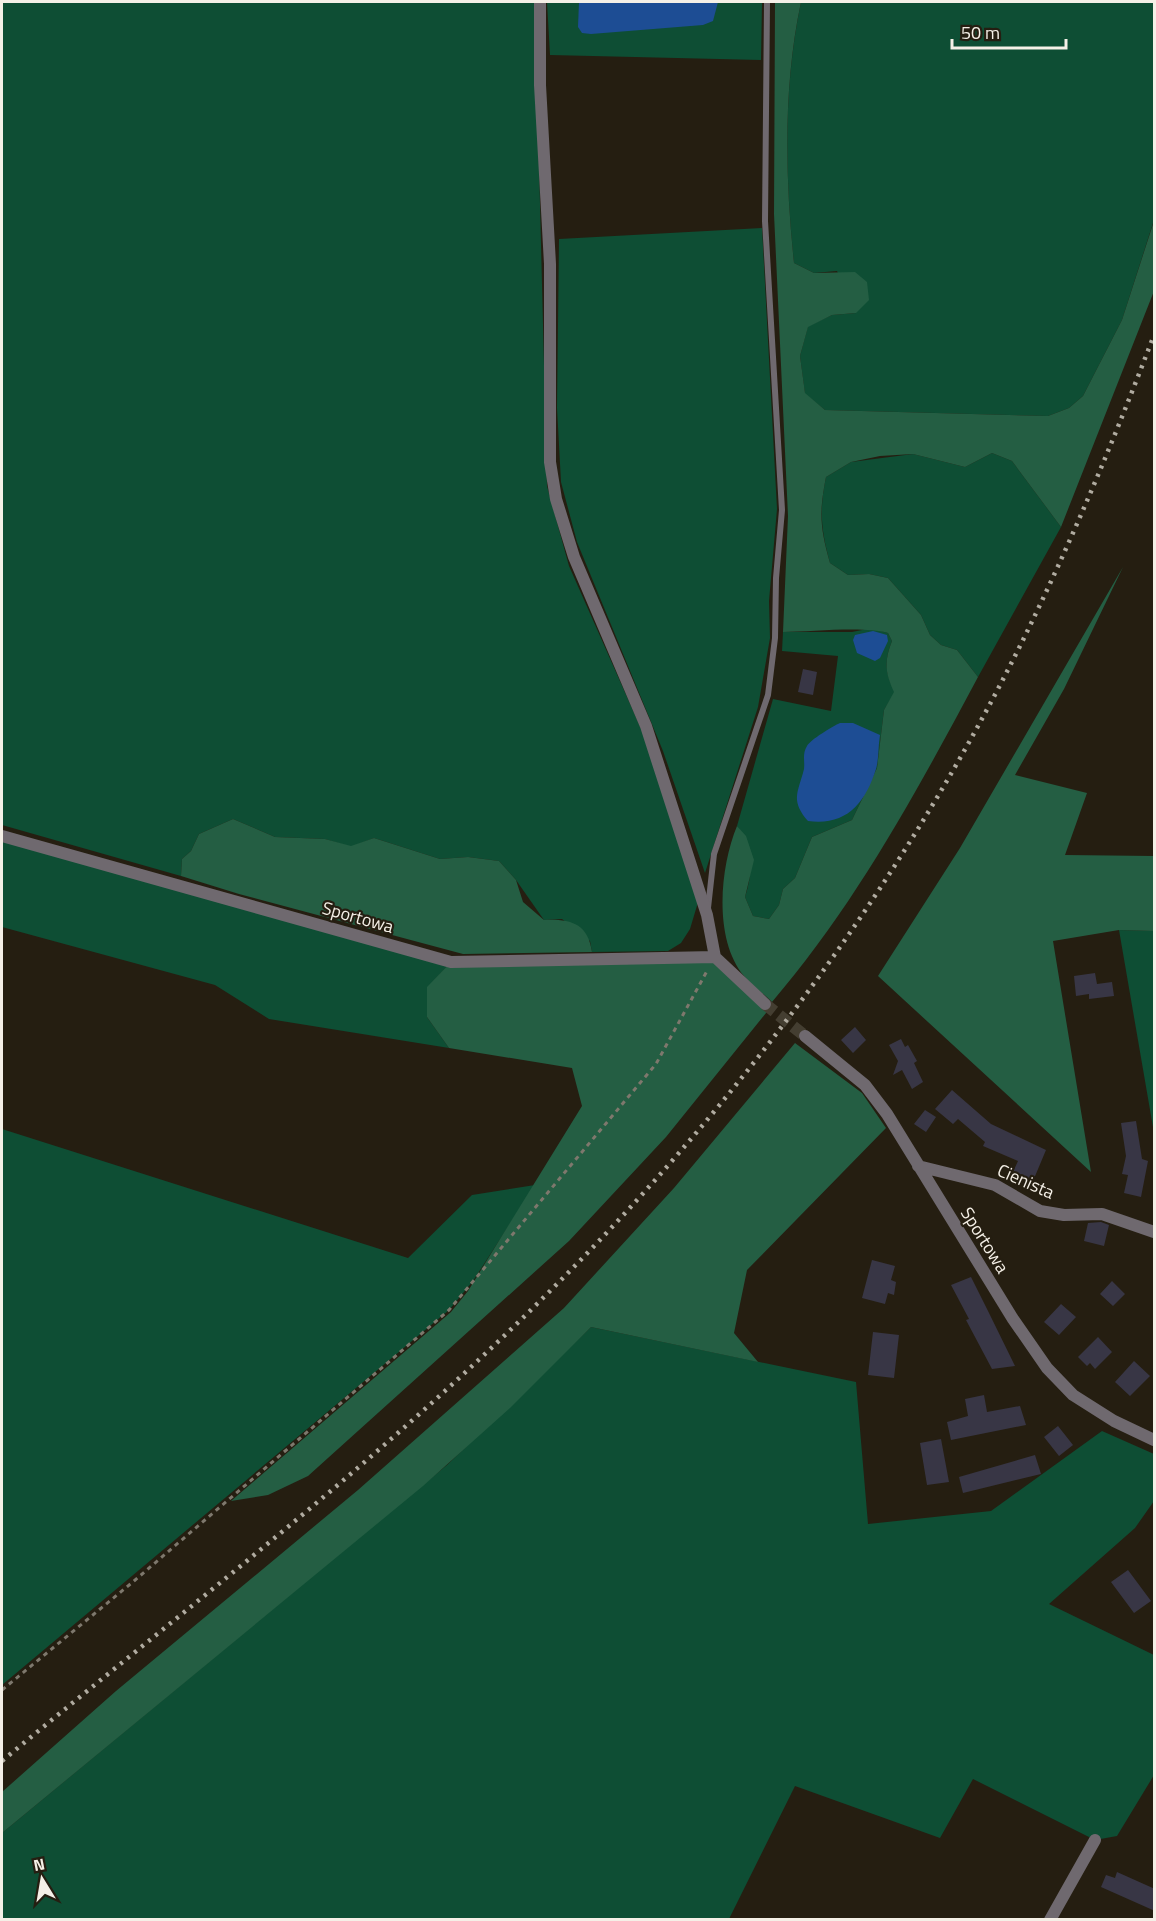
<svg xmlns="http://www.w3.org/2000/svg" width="1156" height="1921" font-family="'Titillium Web',sans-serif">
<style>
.green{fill:#0e4e34}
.forest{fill:#245e43}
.water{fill:#1d4d94}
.building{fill:#383645}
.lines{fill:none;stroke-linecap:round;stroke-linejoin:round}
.minor-tunnel{stroke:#443e31;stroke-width:12;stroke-dasharray:12 6;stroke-linecap:butt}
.path{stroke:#7e786d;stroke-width:3;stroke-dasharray:4.5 4.5;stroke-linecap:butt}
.service{stroke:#6f696f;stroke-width:6}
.minor{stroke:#6f696f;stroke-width:12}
.rail{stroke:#b1aca1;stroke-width:4.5;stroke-dasharray:3 6;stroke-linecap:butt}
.labels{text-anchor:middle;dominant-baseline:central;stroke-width:4.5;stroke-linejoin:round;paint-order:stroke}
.street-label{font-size:18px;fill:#f5f0e7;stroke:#251e11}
</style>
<rect width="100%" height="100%" fill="#251e11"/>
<!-- green -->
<path class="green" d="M2 2H535L547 486 569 566 643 733 699 899 690 929 681 943 668 951 592 952 590 941 562 919 544 920 516 880 499 861 468 857 440 859 374 838 351 847 325 839 275 837 233 819 199 834 191 851 182 859 181 876 2 825Z
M547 2H762L761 60 550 55Z
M801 2H1154V220L1122 320 1083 396 1069 408 1048 416 825 410 805 394 800 356 808 326 832 315 856 313 837 271 814 273 794 263C785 177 783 87 801 2Z
M762 228 777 509 769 601 770 638 758 707 705 873 663 751 577 542 561 482 557 408 559 239Z
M992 453 1012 461 1061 527 978 677 957 650 941 645 930 635 921 615 888 578 869 574 848 575 830 563C821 530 819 511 826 477L851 462 913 454 965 467Z
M872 628 888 633 892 641C884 661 885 673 895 692L884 710 877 768 852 820 812 837 795 878 783 889 779 905 769 919 753 916 745 897C753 873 754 846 737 826L773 699 831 711 838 656 782 651 783 632H852Z
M2 841 451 962 427 988V1017L449 1048 269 1019 215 985 2 927Z
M1119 930 1154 931V1133Z
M2 1129 408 1258 472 1195 535 1185 473 1281 449 1310 2 1685Z
M591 1327 856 1382 868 1524 991 1511 1102 1431 1154 1454V1501L1135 1528 1049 1604 1154 1655V1775L1117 1836 1095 1840 973 1779 940 1838 795 1786 729 1919 2 1920V1833L447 1465Z"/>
<!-- forest -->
<path class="forest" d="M775 2H801C783 86 785 177 794 263L814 273 855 272 867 282 869 300 856 313 832 315 808 327 800 356 805 393 825 410 1048 416 1069 408 1083 396 1122 320 1154 221V291L1061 527 1012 461 992 453 965 467 913 454 880 456 851 462 826 477C819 513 820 528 830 563L848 575 869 574 888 578 921 615 930 635 941 645 957 650 978 677C917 791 856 904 772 1002 763 993 752 986 744 976 713 939 720 867 737 826L746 836 754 860 745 897 753 916 769 919 779 905 783 889 795 878 812 837 852 820 877 768 884 710 894 692C885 673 884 661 892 641L888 633C864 626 811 632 783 632L788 516 774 214Z
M1123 567 1064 689 1015 775 1087 793 1065 855 1154 856V931L1119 930 1053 941 1091 1172 878 976 960 848Z
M233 819 275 837 325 839 351 846 374 838 440 859 468 857 499 861 516 880 523 902 544 920C570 919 588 923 592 952L463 954 239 894 181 876 182 859 191 851 199 834Z
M715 957 770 1008 666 1137 569 1241 308 1476 268 1495 231 1501 451 1312 468 1291 582 1106 572 1068 449 1048 427 1017V987L451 962Z
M795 1043 862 1093 886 1128 747 1270 734 1333 758 1362 591 1327 510 1408 423 1486 2 1833V1792L116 1691 358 1490 564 1308 674 1188Z"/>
<!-- water -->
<path class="water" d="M579 2H718L713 21 703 25 591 34 582 33 578 27Z
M873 631 887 635 888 641 880 658 875 661 857 653 853 640 855 635Z
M840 723H853L880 735C878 746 879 759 876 769 865 804 846 826 808 821 790 800 798 793 804 769 805 761 802 754 807 746 810 740 833 726 840 723Z"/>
<!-- building -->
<path class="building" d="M803 669 817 672 813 695 798 692Z
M1095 973 1097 984 1112 982 1114 996 1089 999V994L1076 996 1074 976Z
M855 1027 866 1040 853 1053 841 1040Z
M901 1039 905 1047 908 1045 917 1061 914 1063 923 1082 912 1089 902 1070 893 1075 898 1061 889 1045Z
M952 1090 991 1124 1046 1150 1033 1181 1013 1172 1018 1161 983 1146 985 1142 958 1119 953 1124 935 1109Z
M925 1110 936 1117 926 1132 914 1124Z
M1136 1121 1142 1159 1148 1161 1141 1197 1124 1193 1128 1175 1122 1174 1126 1156 1121 1123Z
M1101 1222 1109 1225 1104 1246 1084 1241 1088 1223Z
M872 1260 895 1266 891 1280 896 1282 894 1295 888 1293 885 1304 862 1298Z
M971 1277 989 1313 1015 1366 992 1369 966 1320 969 1319 951 1285Z
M1112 1281 1125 1294 1113 1306 1100 1294Z
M1061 1304 1076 1317 1059 1335 1044 1322Z
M873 1332 899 1335 894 1378 868 1375Z
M1098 1337 1112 1352 1095 1369 1090 1363 1087 1366 1078 1357Z
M1134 1361 1150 1376 1130 1396 1115 1382Z
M984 1395 987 1412 1020 1406 1026 1425 951 1440 947 1422 968 1416 965 1399Z
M1058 1426 1073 1445 1059 1456 1044 1437Z
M941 1439 949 1482 927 1485 920 1443Z
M1035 1455 1041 1474 963 1493 959 1477Z
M1128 1570 1151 1601 1134 1613 1111 1582Z
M1117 1872 1155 1889V1911L1101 1887 1106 1875 1115 1878Z"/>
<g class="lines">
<!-- minor-tunnel -->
<path class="minor-tunnel" d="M765 1004 805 1036"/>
<!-- path -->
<path class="path" d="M2 1690 134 1581 449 1310 656 1064 707 971"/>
<!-- service -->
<path class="service" d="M708 908 714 854 768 695 775 638 776 578 782 510 765 221 767 2"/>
<!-- minor -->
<path class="minor" d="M540 2V85L550 264V462L556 499 574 557 646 726 707 915 715 957 765 1004
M2 836 451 962 715 957
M805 1036 865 1085 887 1114 1013 1319 1047 1368 1073 1395 1114 1421 1154 1440
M918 1166 995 1185 1040 1211 1064 1215 1102 1214 1154 1232
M1050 1920 1095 1840"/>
<!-- rail -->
<path class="rail" d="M2 1761C186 1608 379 1462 549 1292 738 1104 902 883 1021 644 1071 543 1114 440 1154 335"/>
</g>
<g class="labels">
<!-- street labels -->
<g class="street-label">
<text transform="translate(358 917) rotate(16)">Sportowa</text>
<text transform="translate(1026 1181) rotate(24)">Cienista</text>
<text transform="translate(985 1240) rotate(58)">Sportowa</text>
</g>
</g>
<!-- border -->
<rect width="1156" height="1921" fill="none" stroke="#f5f0e7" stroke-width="6"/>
<!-- north arrow -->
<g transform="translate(42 1879) rotate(349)" stroke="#251e11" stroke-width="4.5" paint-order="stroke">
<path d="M0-4.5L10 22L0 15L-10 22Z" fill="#f5f0e7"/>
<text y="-9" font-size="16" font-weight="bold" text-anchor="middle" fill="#f5f0e7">N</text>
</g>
<!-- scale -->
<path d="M952 39v9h114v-9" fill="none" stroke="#f5f0e7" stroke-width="3"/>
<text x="961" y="39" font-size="18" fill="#f5f0e7" stroke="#251e11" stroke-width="4.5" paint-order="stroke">50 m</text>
</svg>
